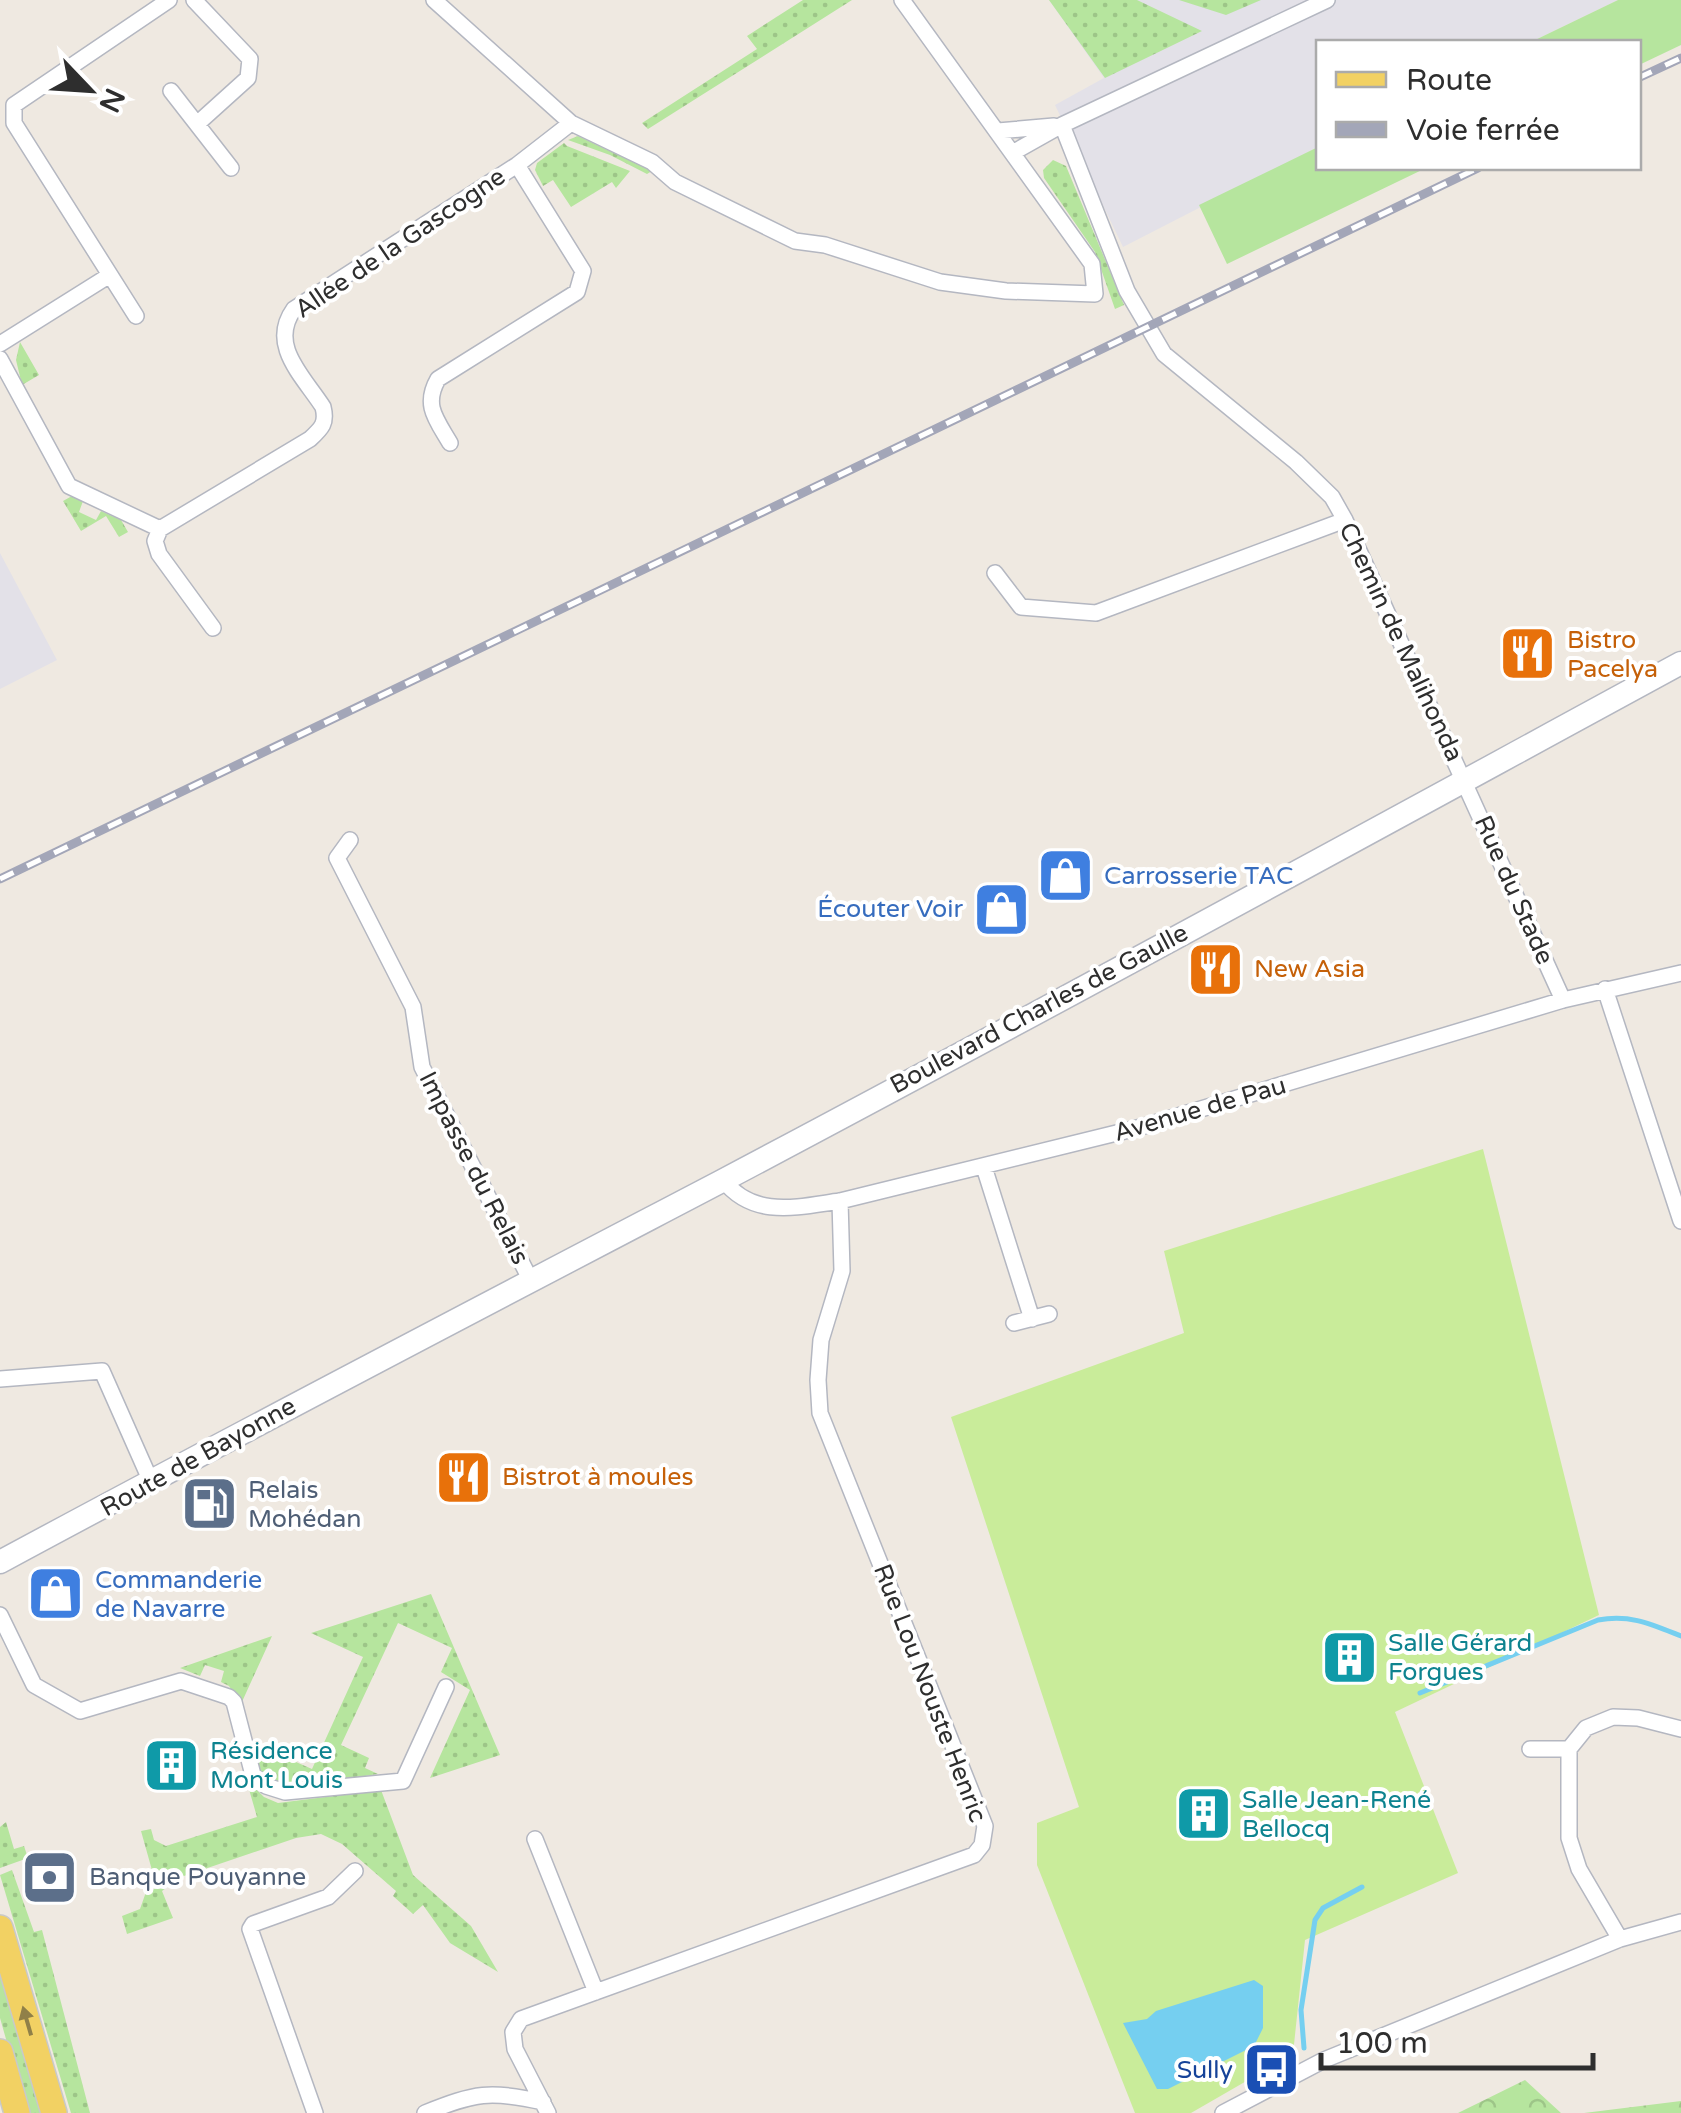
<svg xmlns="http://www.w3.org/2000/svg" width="1681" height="2113" font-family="'Varela Round',sans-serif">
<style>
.industrial{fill:#e3e1e8}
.grass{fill:url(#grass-dots)}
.forest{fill:url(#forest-crowns)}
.garden{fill:#b6e59e}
.pitch{fill:#c9ec9a}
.water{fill:#75cff0}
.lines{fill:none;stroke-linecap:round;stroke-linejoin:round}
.stream{stroke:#75cff0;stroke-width:5}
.street-casing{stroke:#b4b7c1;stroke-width:18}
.secondary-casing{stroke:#b4b7c1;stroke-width:25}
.primary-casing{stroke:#c9c9c9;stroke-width:28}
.street{stroke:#fff;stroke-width:15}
.secondary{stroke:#fff;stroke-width:22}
.primary{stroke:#f2d163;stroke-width:25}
.rail-casing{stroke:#a3a6b8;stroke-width:9}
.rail{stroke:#fff;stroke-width:5;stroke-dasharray:15;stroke-linecap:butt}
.oneway{fill:#908048}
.labels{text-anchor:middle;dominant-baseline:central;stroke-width:8;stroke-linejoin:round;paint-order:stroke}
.street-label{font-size:25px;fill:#2e2e2e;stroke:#fff}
.food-label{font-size:25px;fill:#c56008;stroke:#fff;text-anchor:start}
.shop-label{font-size:25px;fill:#366cbe;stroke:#fff;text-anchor:start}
.service-label{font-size:25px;fill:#4e5e75;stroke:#fff;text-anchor:start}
.culture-label{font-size:25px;fill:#0d838f;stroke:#fff;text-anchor:start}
.transit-label{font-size:25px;fill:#164399;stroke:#fff;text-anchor:end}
</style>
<defs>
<pattern id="grass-dots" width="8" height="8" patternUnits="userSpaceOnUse" patternTransform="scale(2.5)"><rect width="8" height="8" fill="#b6e59e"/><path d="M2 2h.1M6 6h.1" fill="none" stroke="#9dc588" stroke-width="1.8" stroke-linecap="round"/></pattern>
<pattern id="forest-crowns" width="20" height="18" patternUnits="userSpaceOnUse" patternTransform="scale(2.5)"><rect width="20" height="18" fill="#b6e59e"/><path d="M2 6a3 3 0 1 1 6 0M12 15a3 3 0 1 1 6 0" fill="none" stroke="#9dc588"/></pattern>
</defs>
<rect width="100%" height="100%" fill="#efe9e1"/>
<!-- industrial -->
<path class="industrial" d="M1049 0H1618L1531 42H1318V147L1123 247 1055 105 1104 78Z
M0 553 57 660 0 689Z"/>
<!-- grass -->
<path class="grass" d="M803 0H852L648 129 642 123 757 49 747 36Z
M1049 0H1137L1202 31 1105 78Z
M1179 0H1261L1226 15Z
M578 136 652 171 647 174 610 155 568 140Z
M564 143 567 146 630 171 616 188 612 182 571 207 553 180 543 186 535 170 537 163Z
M1053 160 1066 166 1124 305 1115 309 1095 252 1044 178 1043 170Z
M20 342 39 375 22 385 16 360Z
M72 496 83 501 79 512 96 520 101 511 121 520 128 532 119 537 106 516 81 531 63 501Z
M431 1594 500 1755 430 1778 470 1690 441 1672 452 1648 398 1623 341 1745 369 1758 365 1768 378 1774C353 1777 289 1793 269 1781 260 1775 257 1764 254 1754L257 1745 312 1769 363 1657 311 1633Z
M272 1636 241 1704 229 1686 221 1682 224 1671 205 1665 200 1676 180 1668Z
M246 1779 264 1797 278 1803 381 1790 413 1875 471 1926 498 1972 450 1943 423 1905 413 1914 393 1896 396 1891 342 1844 321 1834 296 1838 181 1877 162 1891 173 1918 127 1934 122 1916 140 1909 146 1892 157 1888 141 1831 151 1829 154 1840 166 1846 257 1817Z
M6 1822 14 1849 24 1846 28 1858 0 1868V1827Z
M12 1870 34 1932 42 1930 90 2113H71L0 1875Z
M0 1959 44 2113H27L0 2018Z"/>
<!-- forest -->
<path class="forest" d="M1525 2080 1561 2113H1458Z
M1681 2101V2113H1584Z"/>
<!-- garden -->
<path class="garden" d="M1618 0H1681V45L1639 65 1638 42H1531Z
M1318 147V168H1426L1227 264 1199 205Z"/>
<!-- pitch -->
<path class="pitch" d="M1483 1149 1599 1615 1395 1712 1458 1873 1305 1940 1293 2054 1191 2113H1135L1037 1865V1823L1079 1807 951 1417 1184 1333 1164 1251Z"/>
<!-- water -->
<path class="water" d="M1254 1980 1263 1986V2028L1254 2046 1168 2089H1157L1123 2023 1147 2019 1156 2011Z"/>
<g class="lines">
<!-- stream -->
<path class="stream" d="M1420 1693 1598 1620C1630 1614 1651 1624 1681 1636
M1304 2048 1301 2010 1315 1920 1323 1908 1362 1887"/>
<defs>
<path id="street" d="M194 0 250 59 248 78 197 124
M434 0 571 123 652 162 675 182 795 241 825 245 940 282 1006 291 1095 294 1092 264 902 0
M171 91 231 168
M1062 125 1127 291 1164 354 1296 462 1332 497 1345 520 1563 1000
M998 131 1054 126
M1014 152 1062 125 1327 0
M136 316 14 123V105L169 0
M0 344 110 275
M0 359 69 486 160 529
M450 443C436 419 423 405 438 379L577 292 583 271 517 165
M995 573 1021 607 1096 613 1345 520
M213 628 159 554 155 541 160 529 310 439C322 428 327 423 323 407 303 376 268 345 294 309L517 165 571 123
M350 840 337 858 413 1007 422 1067 530 1279
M1605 989 1681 1221
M984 1167 1032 1319
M723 1180C754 1219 797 1207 840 1201L1141 1127 1563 1000 1681 973
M1014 1323 1049 1314
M0 1379 102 1371 152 1484
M0 1615 34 1685 80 1711 181 1681 229 1697 234 1702 253 1775 266 1786 285 1792 403 1781 446 1687
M1530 1749H1569
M535 1839 596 1992
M1620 1939 1579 1869 1569 1838V1749L1586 1728 1613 1717 1638 1718 1681 1729
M315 2113 250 1929 253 1924 328 1897 355 1871
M425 2113C475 2093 490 2090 543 2102
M548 2113 515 2049 513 2032 521 2019 974 1855 982 1845 985 1826 820 1413 818 1380 821 1340 842 1271 840 1201
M1223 2113 1324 2060 1620 1939 1681 1922"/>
<path id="secondary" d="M0 1562C239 1433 479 1308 720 1182 1042 1012 1361 837 1681 663"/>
<path id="primary" d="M0 1928 54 2113
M0 2052 17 2113"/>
</defs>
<!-- street casing -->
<use href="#street" class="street-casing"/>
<!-- secondary casing -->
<use href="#secondary" class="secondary-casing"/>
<!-- primary casing -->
<use href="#primary" class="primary-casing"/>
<!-- street -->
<use href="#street" class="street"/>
<!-- secondary -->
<use href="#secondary" class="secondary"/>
<!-- primary -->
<use href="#primary" class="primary"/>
<defs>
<path id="rail" d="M1638 78 1681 58
M0 879 1478 168"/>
</defs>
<!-- rail casing -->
<use href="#rail" class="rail-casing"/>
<!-- rail -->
<use href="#rail" class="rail"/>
</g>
<!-- one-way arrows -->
<defs><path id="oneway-solid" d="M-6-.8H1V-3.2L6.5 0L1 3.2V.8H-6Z" transform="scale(2.5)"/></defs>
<use class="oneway" href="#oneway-solid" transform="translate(27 2021) rotate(-106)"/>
<!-- icons -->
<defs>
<symbol id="restaurant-square" viewBox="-11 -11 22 22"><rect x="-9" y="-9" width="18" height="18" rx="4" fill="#e8710a" stroke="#fff"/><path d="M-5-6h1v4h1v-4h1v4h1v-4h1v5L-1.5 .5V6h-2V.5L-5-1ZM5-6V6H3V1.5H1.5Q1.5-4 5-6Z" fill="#fff"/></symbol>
<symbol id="shop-square" viewBox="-11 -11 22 22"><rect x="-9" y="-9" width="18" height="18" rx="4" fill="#3f7fe0" stroke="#fff"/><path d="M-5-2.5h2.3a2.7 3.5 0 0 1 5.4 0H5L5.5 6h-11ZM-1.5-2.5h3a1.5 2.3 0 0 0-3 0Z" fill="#fff"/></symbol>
<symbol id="fuel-square" viewBox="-11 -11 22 22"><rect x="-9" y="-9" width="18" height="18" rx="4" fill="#5c6f8a" stroke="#fff"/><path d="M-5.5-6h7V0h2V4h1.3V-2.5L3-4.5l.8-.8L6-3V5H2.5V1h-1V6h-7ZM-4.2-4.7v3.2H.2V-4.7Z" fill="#fff"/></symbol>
<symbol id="building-square" viewBox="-11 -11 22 22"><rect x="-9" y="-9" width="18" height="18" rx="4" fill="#0f9aa8" stroke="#fff"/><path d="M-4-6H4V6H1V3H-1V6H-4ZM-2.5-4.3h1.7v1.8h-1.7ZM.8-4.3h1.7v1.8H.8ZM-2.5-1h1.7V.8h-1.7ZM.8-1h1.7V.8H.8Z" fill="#fff"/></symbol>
<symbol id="bank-square" viewBox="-11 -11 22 22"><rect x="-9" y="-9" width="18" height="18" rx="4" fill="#5c6f8a" stroke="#fff"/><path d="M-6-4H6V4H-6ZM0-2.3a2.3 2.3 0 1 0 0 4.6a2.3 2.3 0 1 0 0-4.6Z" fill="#fff"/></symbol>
<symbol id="bus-square" viewBox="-11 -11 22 22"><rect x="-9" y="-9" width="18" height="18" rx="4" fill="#1a4fb4" stroke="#fff"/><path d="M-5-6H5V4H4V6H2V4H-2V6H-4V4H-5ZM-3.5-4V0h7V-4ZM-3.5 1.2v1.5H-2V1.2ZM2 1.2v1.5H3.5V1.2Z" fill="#fff"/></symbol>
</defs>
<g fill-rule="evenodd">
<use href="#restaurant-square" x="1496" y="622" width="63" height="63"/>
<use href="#shop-square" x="1034" y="844" width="63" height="63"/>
<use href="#shop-square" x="970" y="878" width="63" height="63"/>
<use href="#restaurant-square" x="1184" y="938" width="63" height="63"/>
<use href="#restaurant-square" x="432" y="1446" width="63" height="63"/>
<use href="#fuel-square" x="178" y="1472" width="63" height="63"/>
<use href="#shop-square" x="24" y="1562" width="63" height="63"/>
<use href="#building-square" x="1318" y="1626" width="63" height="63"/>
<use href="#building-square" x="140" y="1734" width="63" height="63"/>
<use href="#building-square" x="1172" y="1782" width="63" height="63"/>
<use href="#bank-square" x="18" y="1846" width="63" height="63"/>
<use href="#bus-square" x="1240" y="2038" width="63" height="63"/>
</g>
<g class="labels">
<!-- street labels -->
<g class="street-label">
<text transform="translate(400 243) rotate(-34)">Allée de la Gascogne</text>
<text transform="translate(1401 642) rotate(65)">Chemin de Malihonda</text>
<text transform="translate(1514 890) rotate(66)">Rue du Stade</text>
<text transform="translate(1039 1009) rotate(-28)">Boulevard Charles de Gaulle</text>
<text transform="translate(1200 1109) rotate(-16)">Avenue de Pau</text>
<text transform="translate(474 1168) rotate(63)">Impasse du Relais</text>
<text transform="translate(198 1457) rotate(-29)">Route de Bayonne</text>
<text transform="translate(930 1693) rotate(69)">Rue Lou Nouste Henric</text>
</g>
<!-- food labels -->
<g class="food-label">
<text x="1567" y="640">Bistro<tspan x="1567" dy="29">Pacelya</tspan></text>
<text x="1254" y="969">New Asia</text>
<text x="502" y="1477">Bistrot à moules</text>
</g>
<!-- shop labels -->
<g class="shop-label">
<text x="1104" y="876">Carrosserie TAC</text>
<text x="963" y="909" text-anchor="end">Écouter Voir</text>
<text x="95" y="1580">Commanderie<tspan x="95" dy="29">de Navarre</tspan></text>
</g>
<!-- service labels -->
<g class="service-label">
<text x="248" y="1490">Relais<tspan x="248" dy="29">Mohédan</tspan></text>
<text x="89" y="1877">Banque Pouyanne</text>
</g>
<!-- culture labels -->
<g class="culture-label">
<text x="1388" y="1643">Salle Gérard<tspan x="1388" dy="29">Forgues</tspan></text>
<text x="210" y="1751">Résidence<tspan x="210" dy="29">Mont Louis</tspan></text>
<text x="1242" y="1800">Salle Jean-René<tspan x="1242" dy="29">Bellocq</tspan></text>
</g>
<!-- transit labels -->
<g class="transit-label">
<text x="1233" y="2070">Sully</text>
</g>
</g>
<!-- legend -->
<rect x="1316" y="40" width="325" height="130" fill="#ffffff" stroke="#ababab" stroke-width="2.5"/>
<rect x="1336" y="72" width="50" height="15" fill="#f2d163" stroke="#ababab" stroke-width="2.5"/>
<text x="1406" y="90" font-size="30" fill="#2e2e2e">Route</text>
<rect x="1336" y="122" width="50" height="15" fill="#a3a6b8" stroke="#ababab" stroke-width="2.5"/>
<text x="1406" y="140" font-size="30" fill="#2e2e2e">Voie ferrée</text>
<!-- north arrow -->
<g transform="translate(90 90) rotate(115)" stroke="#ffffff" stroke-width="8" paint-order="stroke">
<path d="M0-8L18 38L0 25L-18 38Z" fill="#2e2e2e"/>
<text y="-15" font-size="28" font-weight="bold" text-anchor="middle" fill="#2e2e2e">N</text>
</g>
<!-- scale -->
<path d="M1321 2053v15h272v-15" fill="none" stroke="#2e2e2e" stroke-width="5"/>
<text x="1336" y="2053" font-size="30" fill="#2e2e2e" stroke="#ffffff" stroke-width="8" paint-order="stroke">100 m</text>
</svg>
